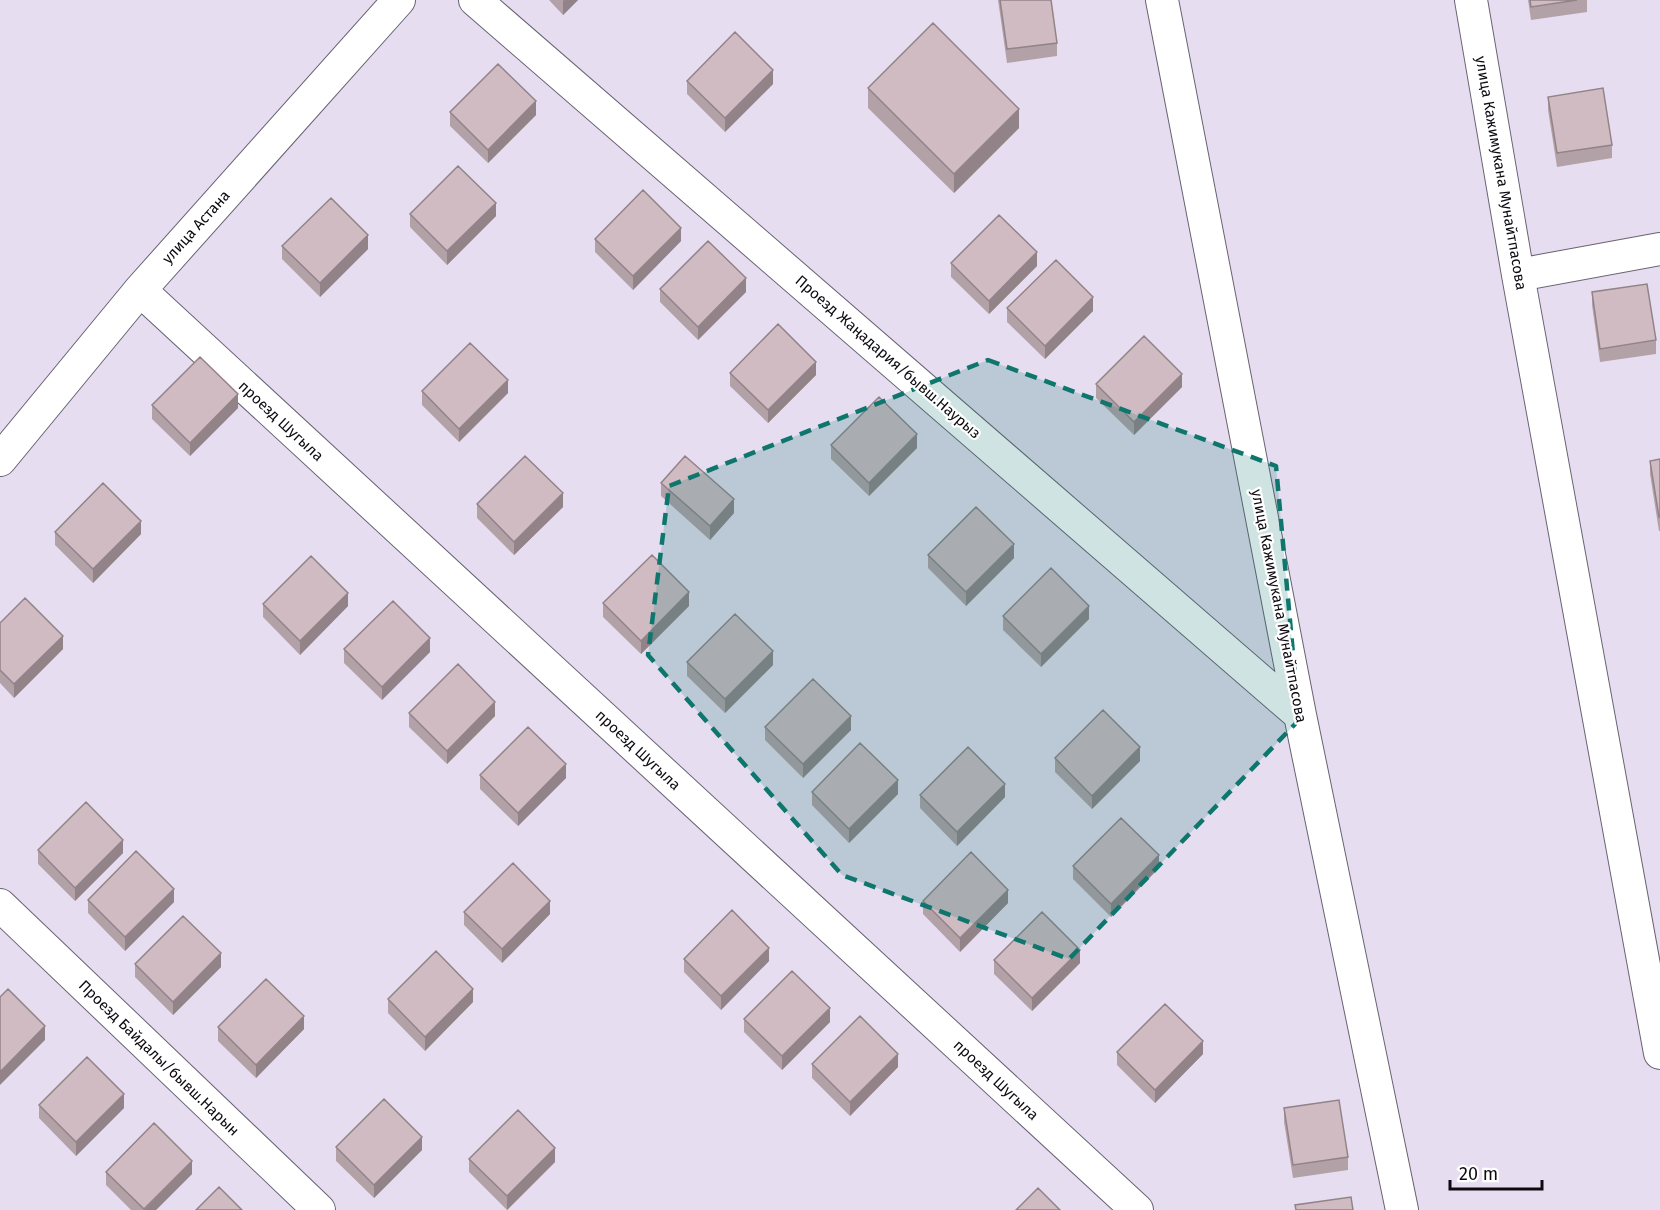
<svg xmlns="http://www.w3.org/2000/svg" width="1660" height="1210" font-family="'Fira Sans',sans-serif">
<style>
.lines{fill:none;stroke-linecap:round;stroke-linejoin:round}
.minor-casing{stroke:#696271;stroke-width:34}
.minor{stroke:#fff;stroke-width:32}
.wall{fill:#b3a1a8}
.shaded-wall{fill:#928388}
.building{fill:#d0bbc3;stroke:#928388;stroke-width:1.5}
.marked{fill:#0f766e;fill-opacity:0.2;stroke:#0f766e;stroke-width:4.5;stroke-dasharray:12 8;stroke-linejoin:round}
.labels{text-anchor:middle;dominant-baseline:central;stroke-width:4.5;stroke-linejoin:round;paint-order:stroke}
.street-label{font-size:15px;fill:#0d0a10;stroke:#fff}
</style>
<rect width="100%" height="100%" fill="#e6def0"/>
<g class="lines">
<defs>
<path id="minor" d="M475 0 1300 715
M1162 0 1300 715 1402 1210
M1471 0 1518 275 1660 1053
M1518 275 1660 249
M140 290 1137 1210
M0 460 140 290 399 0
M0 905 319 1210"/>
</defs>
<!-- minor casing -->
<use href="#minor" class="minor-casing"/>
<!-- minor -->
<use href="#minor" class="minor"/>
</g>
<!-- wall -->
<path class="wall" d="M549 0H578L563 15Z
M998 0H1051L1057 43V56L1007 63Z
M1528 0H1587V12L1531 20Z
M687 81 773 84 725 132 687 94Z
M868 88 1019 128 954 193 868 108Z
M1548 97 1612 145V158L1557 167 1548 110Z
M450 112 536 115 488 163 450 126Z
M410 214 496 216 447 265 410 227Z
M595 239 681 241 633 290 595 252Z
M282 246 368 249 320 297 282 259Z
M951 263 1037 266 989 314 951 277Z
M660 289 746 292 698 340 660 302Z
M1592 292 1656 340V354L1600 362 1592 305Z
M1007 308 1093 311 1045 359 1007 322Z
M730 373 816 375 768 423 730 386Z
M1096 384 1182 387 1134 435 1096 398Z
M422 391 508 393 459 442 422 405Z
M152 405 238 408 190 456 152 419Z
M831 445 917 448 869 496 831 459Z
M1660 459V531H1659L1650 474V461Z
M661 483 734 513 710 540 661 496Z
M477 504 563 507 514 555 477 518Z
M55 532 141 534 93 583 55 545Z
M928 555 1014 558 966 606 928 568Z
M603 603 689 606 641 654 603 617Z
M263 604 348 606 300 655 263 617Z
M1003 616 1089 619 1041 667 1003 630Z
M0 623 63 649 14 698 0 683Z
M344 649 430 652 382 700 344 663Z
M687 662 773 665 725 713 687 676Z
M409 713 495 716 447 764 409 727Z
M765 727 851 730 803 778 765 740Z
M1055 758 1140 761 1092 809 1055 772Z
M480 775 566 778 518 826 480 789Z
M812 792 898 794 849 843 812 805Z
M920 795 1005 797 957 846 920 808Z
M38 850 123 853 75 901 38 864Z
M1073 866 1159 868 1111 917 1073 879Z
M88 900 174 902 125 951 88 913Z
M923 901 1008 903 960 952 923 914Z
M464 912 550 914 502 963 464 925Z
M684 959 769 961 721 1010 684 972Z
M994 960 1080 963 1032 1011 994 974Z
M135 964 221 967 173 1015 135 977Z
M388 999 473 1002 425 1051 388 1013Z
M744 1019 830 1022 782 1070 744 1032Z
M218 1027 304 1029 256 1078 218 1041Z
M1117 1052 1203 1054 1155 1103 1117 1065Z
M812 1064 898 1067 850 1116 812 1078Z
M39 1105 124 1108 76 1156 39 1118Z
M1284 1108 1348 1157V1170L1293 1178 1284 1122Z
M336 1147 422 1150 374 1198 336 1161Z
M469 1159 555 1162 507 1210 469 1172Z
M106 1172 192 1174 156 1210H131L106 1185Z"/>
<!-- shaded-wall -->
<path class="shaded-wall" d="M564 0H578L563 15V1Z
M773 70V84L725 132V118Z
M536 101V115L488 163V150Z
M1019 109V128L954 193V174Z
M496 203V216L447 265V251Z
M681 228V241L633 290V276Z
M368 235V249L320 297V283Z
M1037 252V266L989 314V301Z
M746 278V292L698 340V327Z
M1093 297V311L1045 359V346Z
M816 362V375L768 423V410Z
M1182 374V387L1134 435V422Z
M508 380V393L459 442V429Z
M238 394V408L190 456V443Z
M917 434V448L869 496V483Z
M563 493V507L514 555V542Z
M734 499V513L710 540V526Z
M141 521V534L93 583V569Z
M1014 544V558L966 606V592Z
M689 592V606L641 654V641Z
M348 593V606L300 655V641Z
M1089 606V619L1041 667V654Z
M63 636V649L14 698V684Z
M430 638V652L382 700V687Z
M773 651V665L725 713V699Z
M495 702V716L447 764V751Z
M851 716V730L803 778V764Z
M1140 747V761L1092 809V796Z
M566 764V778L518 826V813Z
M898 780V794L849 843V829Z
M1005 784V797L957 846V832Z
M123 840V853L75 901V888Z
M1159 855V868L1111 917V904Z
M174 889V902L125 951V937Z
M1008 890V903L960 952V938Z
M550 901V914L502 963V949Z
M769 948V961L721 1010V996Z
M1080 950V963L1032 1011V998Z
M221 953V967L173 1015V1002Z
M473 989V1002L425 1051V1037Z
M830 1008V1022L782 1070V1056Z
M304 1016V1029L256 1078V1065Z
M45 1026V1040L0 1085V1072Z
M1203 1041V1054L1155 1103V1090Z
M898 1054V1067L850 1116V1102Z
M124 1094V1108L76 1156V1142Z
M422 1137V1150L374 1198V1185Z
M555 1148V1162L507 1210V1196Z
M192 1161V1174L156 1210H144Z"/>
<!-- building -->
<path class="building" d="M1000 0H1051L1057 43 1007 49Z
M1530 0H1577L1531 7Z
M933 23 1019 109 954 174 868 88Z
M735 32 773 70 725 118 687 81Z
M498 64 536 101 488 150 450 112Z
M1603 88 1612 145 1557 153 1548 97Z
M458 166 496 203 447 251 410 214Z
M643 190 681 228 633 276 595 239Z
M331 198 368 235 320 283 282 246Z
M999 215 1037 252 989 301 951 263Z
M708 241 746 278 698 327 660 289Z
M1056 260 1093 297 1045 346 1007 308Z
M1647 284 1656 340 1600 349 1592 292Z
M778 324 816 362 768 410 730 373Z
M1144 336 1182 374 1134 422 1096 384Z
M470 343 508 380 459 429 422 391Z
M200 357 238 394 190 443 152 405Z
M879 397 917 434 869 483 831 445Z
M525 456 563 493 514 542 477 504Z
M685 456 734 499 710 526 661 483Z
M1660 459V517H1659L1650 461Z
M103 483 141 521 93 569 55 532Z
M976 507 1014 544 966 592 928 555Z
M652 555 689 592 641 641 603 603Z
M311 556 348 593 300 641 263 604Z
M1051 568 1089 606 1041 654 1003 616Z
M25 598 63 636 14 684 0 670V623Z
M393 601 430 638 382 687 344 649Z
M735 614 773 651 725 699 687 662Z
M458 664 495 702 447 751 409 713Z
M813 679 851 716 803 764 765 727Z
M1103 710 1140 747 1092 796 1055 758Z
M528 727 566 764 518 813 480 775Z
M860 743 898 780 849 829 812 792Z
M968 747 1005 784 957 832 920 795Z
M86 802 123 840 75 888 38 850Z
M1121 818 1159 855 1111 904 1073 866Z
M136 851 174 889 125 937 88 900Z
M971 852 1008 890 960 938 923 901Z
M513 863 550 901 502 949 464 912Z
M732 910 769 948 721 996 684 959Z
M1042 912 1080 950 1032 998 994 960Z
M183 916 221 953 173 1002 135 964Z
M436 951 473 989 425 1037 388 999Z
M792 971 830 1008 782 1056 744 1019Z
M266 979 304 1016 256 1065 218 1027Z
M8 989 45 1026 0 1072V997Z
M1165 1004 1203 1041 1155 1090 1117 1052Z
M860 1016 898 1054 850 1102 812 1064Z
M87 1057 124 1094 76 1142 39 1105Z
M384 1099 422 1137 374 1185 336 1147Z
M1339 1100 1348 1157 1293 1165 1284 1108Z
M518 1110 555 1148 507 1196 469 1159Z
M154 1123 192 1161 144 1209 106 1172Z
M219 1187 242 1210H196Z
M1038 1188 1060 1210H1016Z
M1351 1197 1353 1210H1296L1295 1205Z"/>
<!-- marked area -->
<path class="marked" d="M988 360 1276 466 1299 720 1069 959 842 875 648 655 669 486Z"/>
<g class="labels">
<!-- street labels -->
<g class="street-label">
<text transform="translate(1501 173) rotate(80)">улица Кажимукана Мунайтпасова</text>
<text transform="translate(196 227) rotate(-48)">улица Астана</text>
<text transform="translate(888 357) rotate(41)">Проезд Жаңадария/бывш.Наурыз</text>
<text transform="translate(281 421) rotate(43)">проезд Шугыла</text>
<text transform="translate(1279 606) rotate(79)">улица Кажимукана Мунайтпасова</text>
<text transform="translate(638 750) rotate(43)">проезд Шугыла</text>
<text transform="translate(159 1058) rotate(44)">Проезд Байдалы/бывш.Нарын</text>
<text transform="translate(996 1080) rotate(43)">проезд Шугыла</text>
</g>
</g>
<!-- scale -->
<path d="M1450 1180v9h92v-9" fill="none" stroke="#0d0a10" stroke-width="3"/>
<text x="1459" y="1180" font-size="18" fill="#0d0a10" stroke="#ffffff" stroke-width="4.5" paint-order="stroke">20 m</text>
</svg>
